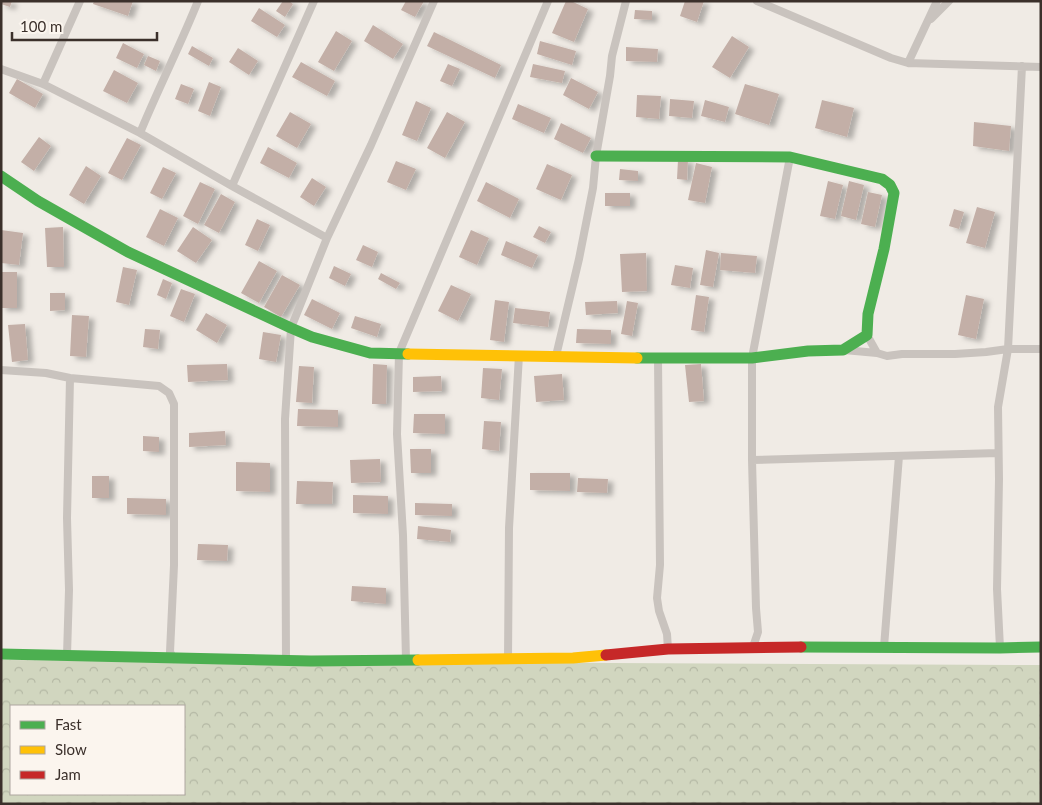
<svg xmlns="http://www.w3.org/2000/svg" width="1042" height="805" font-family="Lato,sans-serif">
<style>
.forest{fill:url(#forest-crowns);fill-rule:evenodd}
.building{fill:#c3afa7;filter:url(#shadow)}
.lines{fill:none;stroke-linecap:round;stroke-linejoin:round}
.street{stroke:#c9c3be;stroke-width:8}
.fast{stroke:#4caf50;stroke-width:11}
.slow{stroke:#ffc107;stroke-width:11}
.jam{stroke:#c62828;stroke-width:11}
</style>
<defs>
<pattern id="forest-crowns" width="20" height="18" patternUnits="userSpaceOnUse" patternTransform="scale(1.25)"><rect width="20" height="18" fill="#d1d6bf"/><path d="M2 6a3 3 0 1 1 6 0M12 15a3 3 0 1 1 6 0" fill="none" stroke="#b4b8a4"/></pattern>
<filter id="shadow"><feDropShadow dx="5.5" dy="3" stdDeviation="2.5" flood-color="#0004"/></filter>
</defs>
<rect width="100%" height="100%" fill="#f0ebe5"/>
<!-- forest -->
<path class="forest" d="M1 660 1041 665V804H1ZM11 706H184V794H11Z"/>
<!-- building -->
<path class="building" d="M1 1H12L10 7 1 4Z
M94 1H133L128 16 93 4Z
M283 1H289L293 4 285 17 276 11Z
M406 1H424L415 17 401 10Z
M566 1H571L588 9 574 42 552 33Z
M685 1H704L697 22 680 16Z
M259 8 285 25 277 37 251 21Z
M635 10 652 11V20L634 19Z
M373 25 403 44 393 59 364 41Z
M336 31 352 41 334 71 318 62Z
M434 32 501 65 495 78 427 46Z
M732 36 749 47 730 78 712 67Z
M540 41 576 51 572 65 537 54Z
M123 43 144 54 137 68 116 58Z
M192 46 213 58 209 66 188 54Z
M626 47 658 49 657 62 626 61Z
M238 48 258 61 249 75 229 62Z
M148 56 160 61 156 71 144 65Z
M301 62 335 81 327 96 292 77Z
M448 64 460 69 452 86 440 81Z
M533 64 565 71 562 83 530 77Z
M114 70 138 83 127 103 103 91Z
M571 78 598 92 589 109 563 95Z
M17 79 43 94 35 108 9 93Z
M209 82 221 87 210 116 198 111Z
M181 84 194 89 188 104 175 99Z
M745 84 779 94 769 125 735 114Z
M637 95 661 96 659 119 636 117Z
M670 99 694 101 692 118 669 116Z
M705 100 729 107 725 122 701 116Z
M822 100 854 108 847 137 815 128Z
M416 101 431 108 417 141 402 135Z
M518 104 551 118 544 133 512 119Z
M290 112 311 124 297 148 276 136Z
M447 112 465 122 445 158 427 148Z
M974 122 1011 126 1009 151 973 146Z
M561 123 591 138 583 153 554 139Z
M39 137 51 146 34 171 21 162Z
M127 138 141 145 122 180 108 173Z
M268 147 297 163 289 178 260 163Z
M678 160H688L687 180 677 179Z
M396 161 416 169 406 190 387 182Z
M696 163 712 167 705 203 688 200Z
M547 164 572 175 561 200 536 189Z
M86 166 101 176 84 204 69 195Z
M163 167 176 173 162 199 150 193Z
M620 169 638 171V181L619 180Z
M312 178 326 187 314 206 300 197Z
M828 181 843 185 835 219 820 216Z
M849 181 864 185 856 220 841 216Z
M200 182 215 189 198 224 183 216Z
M486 182 519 199 510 218 477 201Z
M868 192 882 195 875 227 861 224Z
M605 193H630V206H605Z
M221 194 235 202 219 233 204 225Z
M977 207 995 212 985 248 966 243Z
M160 209 178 218 164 246 146 237Z
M954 209 964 212 959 229 949 226Z
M257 219 270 225 258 251 245 245Z
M539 226 551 232 545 243 533 237Z
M63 227 64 267H47L45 228Z
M193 227 212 240 196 263 177 251Z
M1 230 23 233 19 265 1 263Z
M471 230 489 238 477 265 459 257Z
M506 241 538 255 532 268 501 255Z
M363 245 378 252 372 267 356 260Z
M706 250 719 253 713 287 700 285Z
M646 253 647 291 622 292 620 254Z
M721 253 757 256 755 273 720 270Z
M259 261 277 271 259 303 241 293Z
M675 265 693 268 690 288 671 285Z
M334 266 351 274 345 286 329 278Z
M123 267 137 270 129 305 116 302Z
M1 272H17V308H1Z
M381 273 400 283 396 289 378 279Z
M282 275 300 285 281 317 264 307Z
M163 279 172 283 166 299 157 295Z
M451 285 471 294 458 321 438 311Z
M181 289 195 294 184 322 170 316Z
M50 293H65V310L50 311Z
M696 295 709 297 704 332 691 330Z
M966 295 984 299 976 339 958 335Z
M312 299 340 313 332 329 304 315Z
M495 300 509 302 504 342 490 340Z
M617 301 618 313 586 315 585 302Z
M627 301 638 303 632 336 621 334Z
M515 308 550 312 548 327 513 323Z
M206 313 227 325 217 343 196 330Z
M72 315 89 316 86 357 70 356Z
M355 316 381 324 377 337 351 328Z
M25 324 28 360 12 362 8 325Z
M145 329 160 330 158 349 143 347Z
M577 329 611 330V344L576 343Z
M263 332 281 335 276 362 259 359Z
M227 364 228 380 188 382 187 365Z
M373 364 387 365 386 404H372Z
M701 364 704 401 689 402 685 365Z
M299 366 314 367 312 403 296 402Z
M483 368 502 369 499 400 481 398Z
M562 374 564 400 536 402 534 376Z
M441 376 442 391 413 392V377Z
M298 409 338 410V427L297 426Z
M414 414H445V434L413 433Z
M484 421 501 422 499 451 482 449Z
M225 431 226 445 189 447V433Z
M143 436 159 437V452L143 451Z
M410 449H431V473H411Z
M380 459 381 482 351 483 350 460Z
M236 462 270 463V492L236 491Z
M530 473H570V491L530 490Z
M92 476H109V498H92Z
M578 478 608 479 607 493 577 492Z
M297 481 333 482 332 504H296Z
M353 495 388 496V514L353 513Z
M127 498 166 499V515L127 514Z
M415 503 452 504V516L415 515Z
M418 526 451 530 450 542 417 539Z
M198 544 228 545 227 561 197 560Z
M352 586 386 588V604L351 601Z"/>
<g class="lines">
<!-- street -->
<path class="street" d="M757 1 891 58 908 63 1041 67
M931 19 949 1
M908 63 937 1
M1 69 43 84 140 133 232 186 327 238 371 145 434 1
M43 84 80 1
M140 133C158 89 180 46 198 1
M232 186 314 1
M867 335 877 353 887 356 902 354H955L986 352 1008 349H1041
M844 350 877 353
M556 356 579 259 593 188 596 156 610 76 612 56 626 1
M658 358 660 565 657 598 659 611 667 634 668 649
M1 370 46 373 70 378 159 386 169 393 174 404V565L170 652 174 659
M752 460 998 453
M753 647 758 632 756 608 752 460V358L790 157
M884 647 899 456
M1000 648 997 589 999 479 998 407 1008 349 1022 66
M67 655 69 590 67 518 70 378
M508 659 509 528 519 355
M286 660 285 419 291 328 327 238
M406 660 403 535 397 434 399 353 548 1"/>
<!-- fast -->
<path class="fast" d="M596 156 790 157 882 179 890 185 894 193 884 249 868 314 867 335 843 350 808 351 752 358H637
M1 176 38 201 128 252 291 328 312 337 370 353 408 354
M801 647 1000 648 1041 647
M1 654 311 661 418 660"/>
<!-- slow -->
<path class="slow" d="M408 354 637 358
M418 660 573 658 606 655"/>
<!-- jam -->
<path class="jam" d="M606 655 668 649 801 647"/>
</g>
<!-- border -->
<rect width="1042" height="805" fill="none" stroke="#3b302b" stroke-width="5"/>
<!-- legend -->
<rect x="10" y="705" width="175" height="90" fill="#fbf5ee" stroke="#aea6a0"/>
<rect x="20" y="721" width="25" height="8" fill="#4caf50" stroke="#aea6a0"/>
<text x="55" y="730" font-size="15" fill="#3b302b">Fast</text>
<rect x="20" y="746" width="25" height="8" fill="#ffc107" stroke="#aea6a0"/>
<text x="55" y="755" font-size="15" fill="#3b302b">Slow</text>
<rect x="20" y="771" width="25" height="8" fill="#c62828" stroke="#aea6a0"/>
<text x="55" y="780" font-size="15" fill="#3b302b">Jam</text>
<!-- scale -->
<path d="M12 32v8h145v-8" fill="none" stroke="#3b302b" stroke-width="2.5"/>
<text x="20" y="32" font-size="15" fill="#3b302b" stroke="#fbf5ee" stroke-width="4" paint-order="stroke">100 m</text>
</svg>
